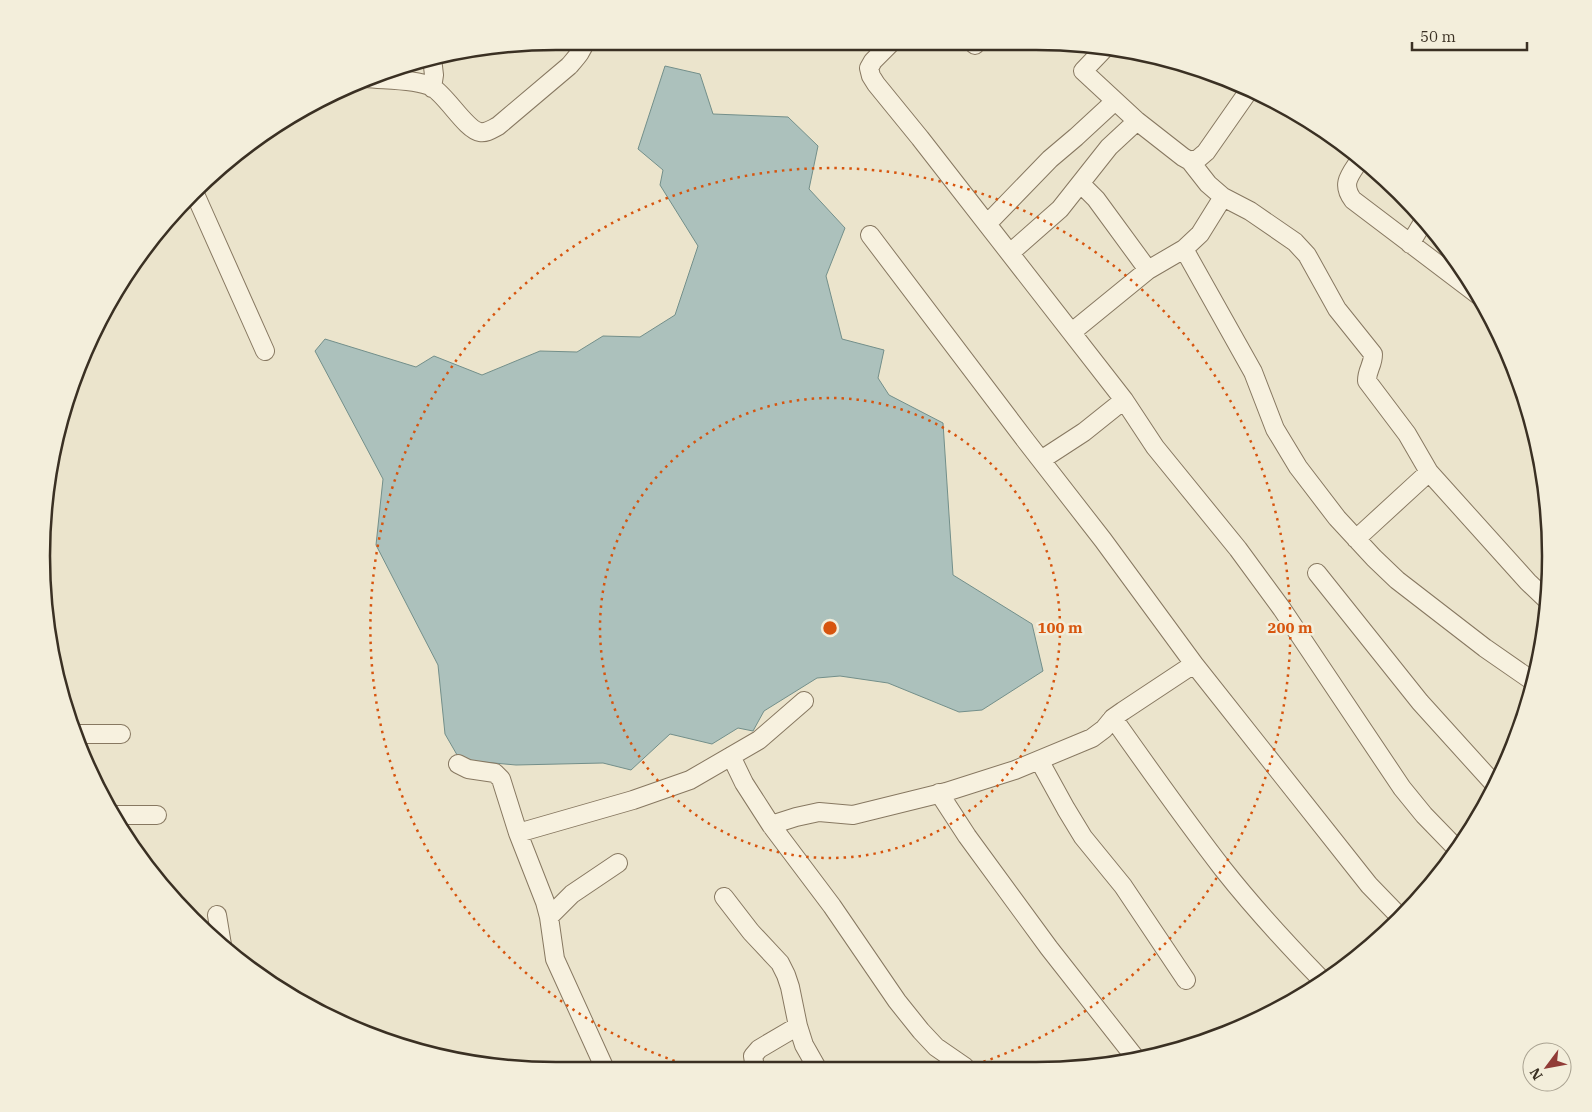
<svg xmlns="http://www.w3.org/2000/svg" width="1592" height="1112" font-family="'IBM Plex Serif',serif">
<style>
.water{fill:#acc1bc;stroke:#738f8a}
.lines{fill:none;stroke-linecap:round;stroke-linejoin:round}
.street-casing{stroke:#877861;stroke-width:20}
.street{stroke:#f7f1df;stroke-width:18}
.ring{fill:none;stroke:#d7550e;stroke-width:2.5;stroke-dasharray:2.5 5}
.rim{fill:none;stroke:#3a3023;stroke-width:2.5}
.centre{fill:#d7550e;stroke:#f3eedb;stroke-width:2.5}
.ring-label{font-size:15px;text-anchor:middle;font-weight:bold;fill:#d7550e;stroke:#f3eedb;stroke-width:5;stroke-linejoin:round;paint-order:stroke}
</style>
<rect width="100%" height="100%" fill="#ebe4cc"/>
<!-- water -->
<path class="water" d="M665 66 700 74 713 114 788 117 818 146 809 189 845 228 826 276 842 339 884 350 878 378 889 395 943 423 953 575 1032 624 1043 671 982 710 959 712 888 683 840 676 817 678 764 711 753 731 738 728 712 744 670 734 631 770 603 763 516 765 460 760 445 734 438 665 376 545 383 479 315 351 325 339 416 367 434 356 482 375 540 351 577 352 603 336 640 337 675 315 698 246 660 185 663 170 638 149Z"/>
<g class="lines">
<defs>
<path id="street" d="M893 41 873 61 869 68 871 76 876 84 920 138 1124 400 1155 447 1238 549 1282 609 1402 788 1424 815 1457 849
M971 41 975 45
M1105 48 1083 71 1137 121 1183 157 1190 161 1199 158 1206 152 1250 89
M432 58 434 75 432 88
M366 78C384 80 417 79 432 87 447 96 466 130 480 132 487 133 492 129 498 126L569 66C576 58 583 51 585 41
M1361 158C1351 174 1340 183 1353 200L1481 297
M1190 161 1208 184 1223 197 1250 211 1295 242 1307 255 1337 309 1373 354C1373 366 1367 369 1367 381L1407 434 1429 472 1528 582 1548 601
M1081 184 1096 199 1148 270
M195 194 265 351
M987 224 1050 159 1076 137 1115 101
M870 235 1026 441 1103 540 1194 664 1369 885 1400 917
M1410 244 1425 219
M1184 249 1253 372 1275 429 1298 467 1337 518 1374 558 1397 580 1485 648 1534 682
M1010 253 1060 209 1109 147 1137 121
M1072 332 1148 270 1184 249 1200 234 1223 197
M1041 460 1084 432 1124 400
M1356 539 1429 472
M1317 573 1420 702 1496 786
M1113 718C1149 769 1185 820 1223 869 1253 907 1287 944 1321 979
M78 734H121
M731 756 744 783 771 825 832 906 897 1001 921 1031 936 1047 965 1067
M1039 760 1066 809 1083 837 1123 886 1186 980
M458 764 468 769 495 773 501 779 518 833 545 902 549 917 555 959 605 1069
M939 793 967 836 1049 948 1137 1060
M115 815H157
M771 825 796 817 819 812 853 815 946 792 1015 770 1092 738 1104 729 1113 718 1123 711 1194 664
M518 833 633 800 690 780 759 740 804 701
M724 897 751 932 780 963 786 975 790 987 798 1026 804 1045 817 1068
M217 915 222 945
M549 917 572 894 618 863
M755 1068 753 1056 759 1049 798 1026"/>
</defs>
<!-- street casing -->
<use href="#street" class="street-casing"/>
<!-- street -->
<use href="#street" class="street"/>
</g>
<!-- distance rings -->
<g class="ring">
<circle cx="830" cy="628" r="230"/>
<path d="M696 1068A460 460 0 1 1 968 1067"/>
</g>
<!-- crop -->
<path d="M0 0H1592V1112H0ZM556 50H1036A506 506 0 0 1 1542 556V556A506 506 0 0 1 1036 1062H556A506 506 0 0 1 50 556V556A506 506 0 0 1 556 50Z" fill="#f3eedb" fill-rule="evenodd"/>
<path class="rim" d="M556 50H1036A506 506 0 0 1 1542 556V556A506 506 0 0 1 1036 1062H556A506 506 0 0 1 50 556V556A506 506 0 0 1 556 50Z"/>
<circle cx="830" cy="628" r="8" class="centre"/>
<g class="ring-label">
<text x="1060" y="633">100 m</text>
<text x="1290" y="633">200 m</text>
</g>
<!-- north arrow -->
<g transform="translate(1547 1067) rotate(238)"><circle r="24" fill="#f3eedb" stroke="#a9a291"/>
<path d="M0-4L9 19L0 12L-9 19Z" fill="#913c37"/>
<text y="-8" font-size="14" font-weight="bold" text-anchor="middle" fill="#3a3023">N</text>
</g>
<!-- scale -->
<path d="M1412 42v8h115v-8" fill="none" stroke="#3a3023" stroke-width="2.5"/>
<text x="1420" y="42" font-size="15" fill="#3a3023" stroke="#f3eedb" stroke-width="4" paint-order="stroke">50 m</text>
</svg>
